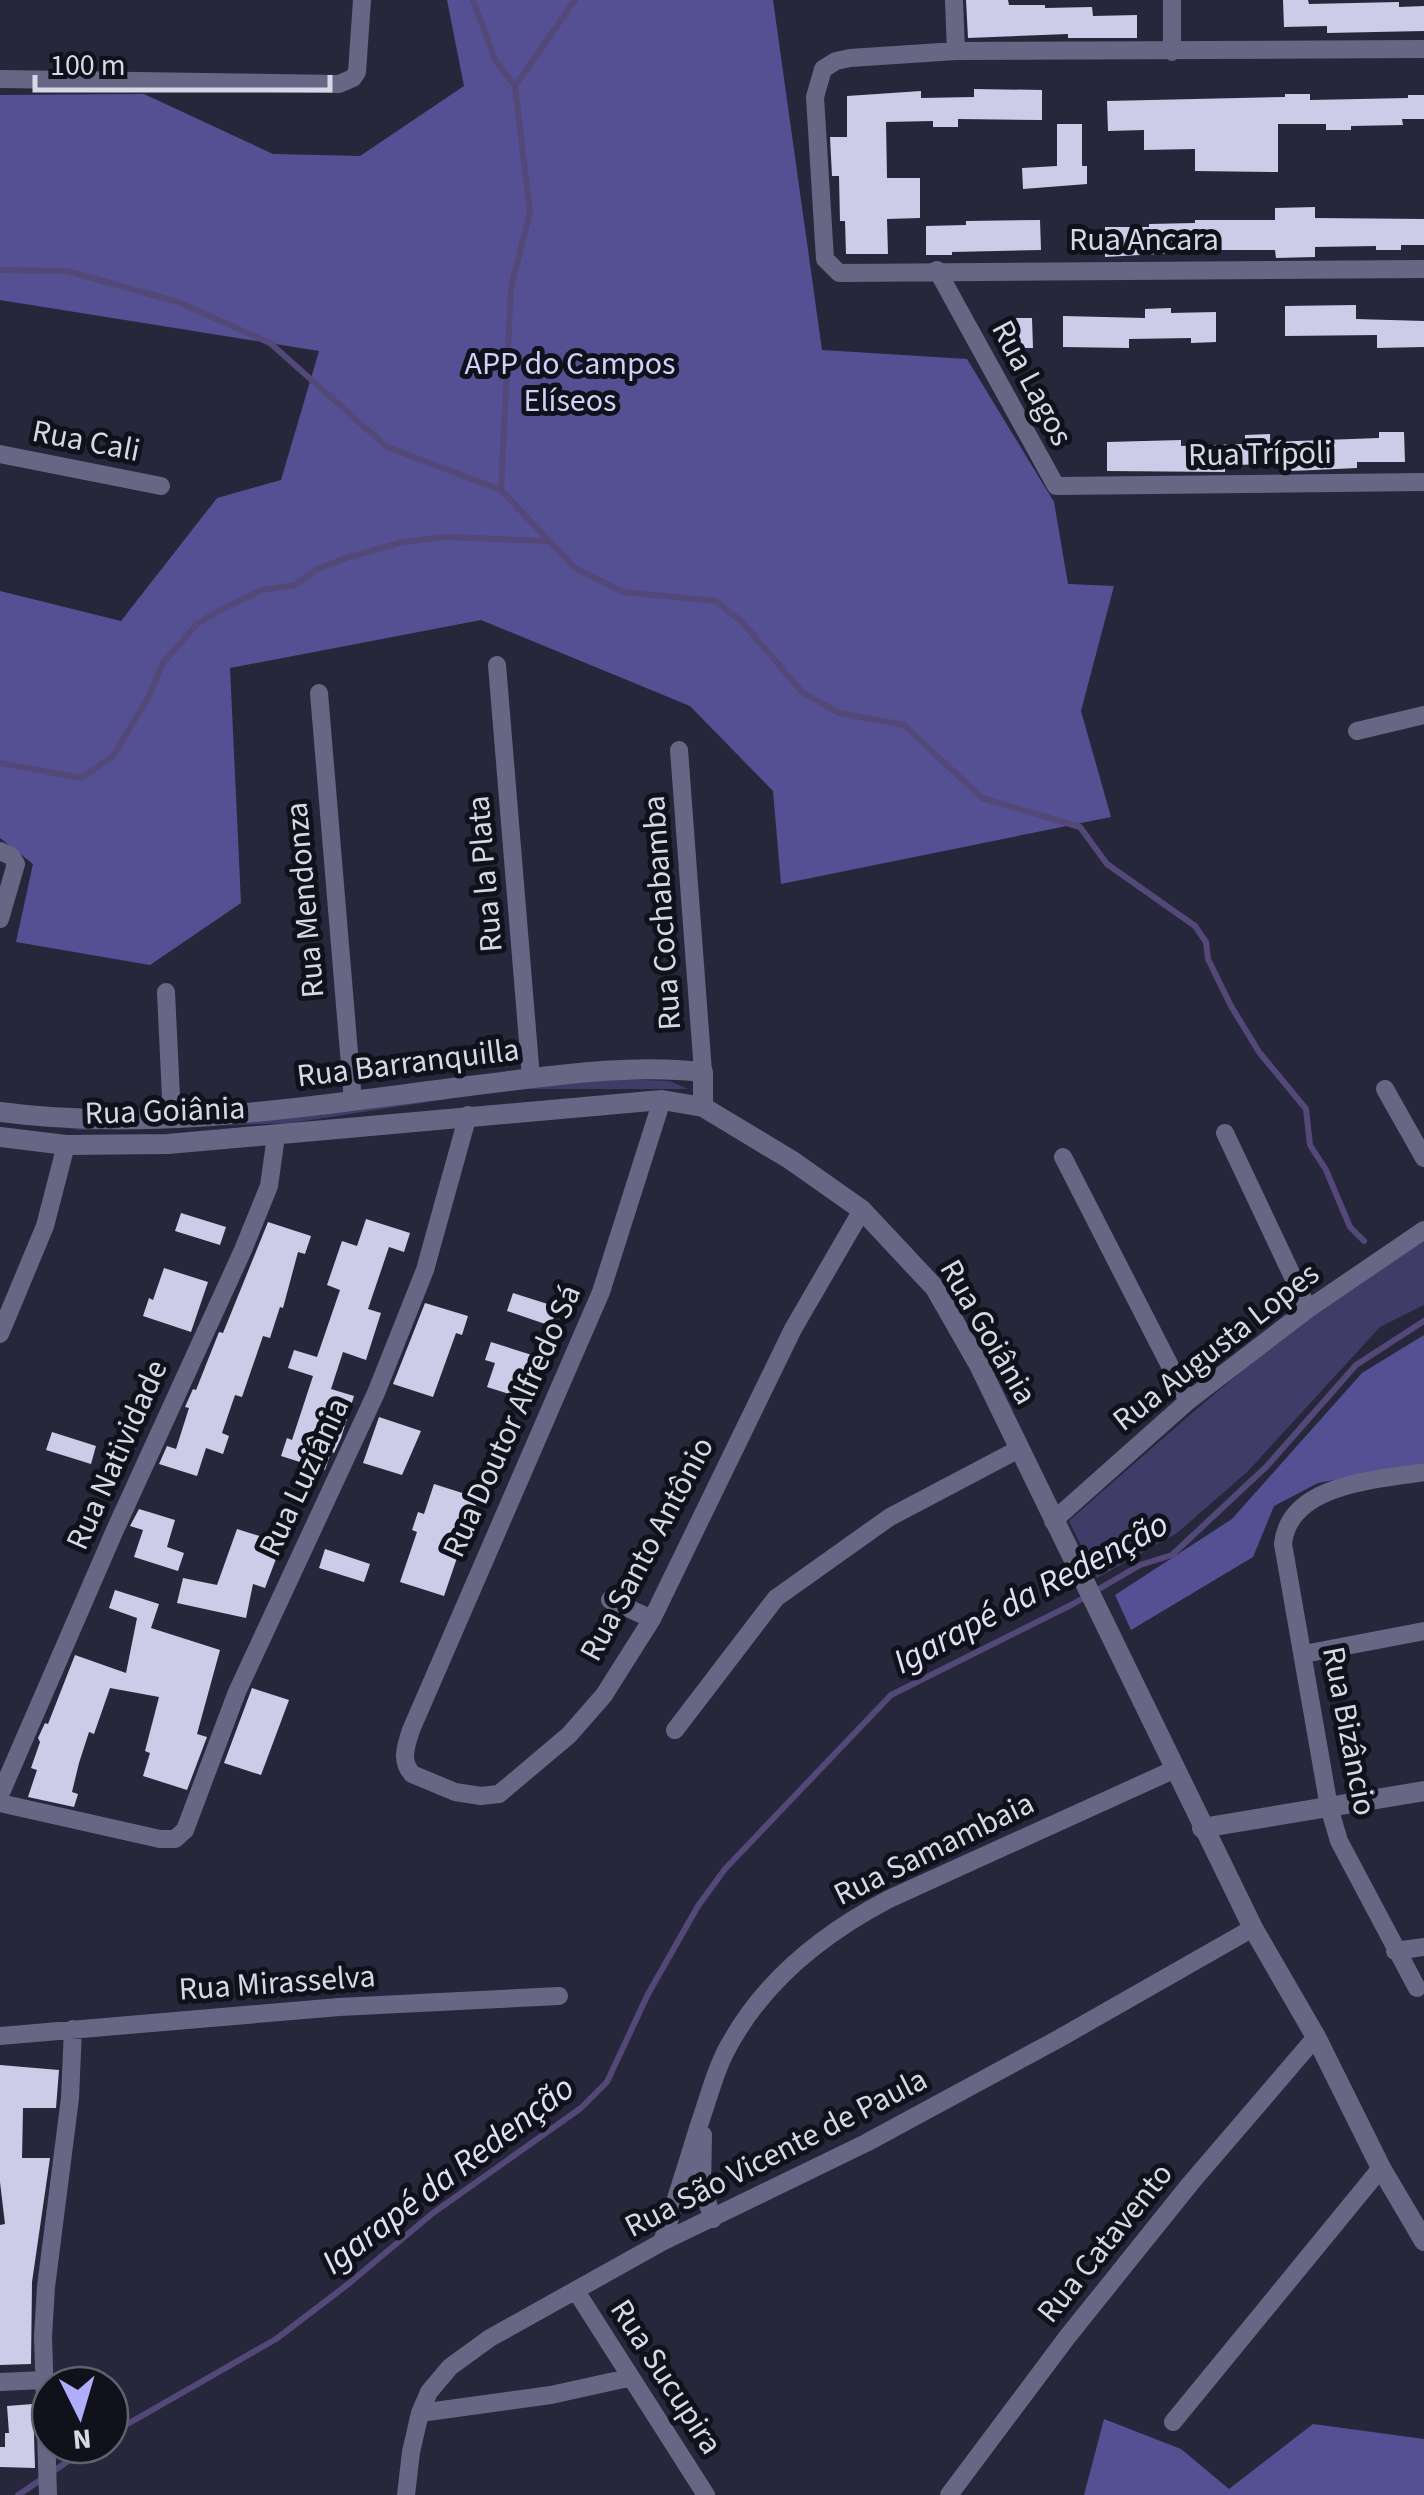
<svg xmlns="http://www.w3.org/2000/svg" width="1424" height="2495" font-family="'Source Sans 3',sans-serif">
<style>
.green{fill:#3f3d68}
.forest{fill:#555093}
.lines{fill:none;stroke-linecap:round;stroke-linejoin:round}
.stream{stroke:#534878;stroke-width:6}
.building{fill:#cccce8}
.minor{stroke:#676685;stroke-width:18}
.tertiary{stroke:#676685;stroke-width:20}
.labels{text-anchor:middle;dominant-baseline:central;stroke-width:10;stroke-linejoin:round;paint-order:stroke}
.street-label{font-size:32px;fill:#d7d7e6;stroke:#11111b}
.park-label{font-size:32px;fill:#d0d0f8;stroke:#11111b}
.water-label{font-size:35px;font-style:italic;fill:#e1e1f5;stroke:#11111b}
</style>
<rect width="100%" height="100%" fill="#27273c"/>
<!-- green -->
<path class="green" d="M539 1076 670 1081 688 1089H514L291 1123 80 1130 0 1117 80 1120Z
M1424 1240V1305L1380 1327 1247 1472 1177 1533 1097 1578 1069 1521C1181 1423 1296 1317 1424 1240Z"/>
<!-- forest -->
<path class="forest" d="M447 0H773L822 350 967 359 1054 502 1068 584 1114 586 1081 711 1111 817 781 884 773 791 690 706 481 620 230 668 241 903 150 965 16 942 33 864 0 838V591L121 621 217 498 281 480 319 351 0 300V95L144 94 273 154 360 156 464 86Z
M1424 1335V1463L1318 1483 1274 1506 1253 1557 1131 1630 1115 1595 1232 1519 1362 1373Z
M1104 2419 1181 2449 1229 2489 1313 2424 1424 2439V2495H1084Z"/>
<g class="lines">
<!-- stream -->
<path class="stream" d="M473 0 495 60 515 86 530 212 511 287 501 490
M515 86 575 0
M0 270 67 271 178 302 270 343 387 447 501 490 575 568 623 592 716 601 743 623 802 692 839 713 904 725 982 798 1080 827 1107 864 1195 926 1206 942 1208 959 1231 1006 1259 1052 1306 1109 1310 1145 1326 1170 1350 1227 1364 1241
M0 763 81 778 113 756 149 696 163 663 197 624 222 609 262 590 295 585 317 569 346 558 403 542 445 537 548 541
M110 2434 276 2339 347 2285 433 2213 581 2108 607 2082 648 1994 698 1906 725 1869 891 1695 1073 1604 1140 1565 1172 1555 1267 1466 1356 1365 1424 1321
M52 2472 92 2445
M18 2495 42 2479"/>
</g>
<!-- building -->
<path class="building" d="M966 0H1008L1009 5H1045V8L1092 7 1093 16 1137 15V38H1068V34L968 38Z
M1283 0H1308L1309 4 1399 2V7L1424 6V31L1327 33V26L1284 27Z
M974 89 1042 90V120L958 119V127H933V121L886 122 887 178H920V218L887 219 888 254H846L845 221H840L839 176H832L830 137H847V96L921 91V98L974 97Z
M1285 94H1310V100L1408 98V95H1424V119H1402L1403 125 1351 126V130H1326V124H1278V172L1195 171V149L1144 150V130L1108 131 1107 101 1285 97Z
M1057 124H1082V166H1087V184L1023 189 1022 168 1057 166Z
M1315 207V218L1424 219V245H1401V250H1376V246L1315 247V257L1276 258 1275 250H1175V253L1105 257V227H1149V224L1195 223V220H1275V208Z
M1040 220 1041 250 952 252V255H926V226L966 225V221Z
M1356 305V319L1424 321V347L1377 348V335L1285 336V306Z
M1171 308V313L1216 312V342L1191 343V338L1129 339V348L1063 347V316L1145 318V309Z
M1007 318H1032L1033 348H1008Z
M1379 432H1404L1405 462H1357V468L1314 470 1289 471V464L1225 465V472L1107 471V442L1181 440V446L1245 444V435L1270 434V442L1379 438Z
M181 1213 226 1227 220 1245 175 1231Z
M366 1219 410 1233 404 1252 389 1247 368 1309 381 1313 366 1360 343 1352 331 1389 354 1396 341 1438 334 1453 331 1452 325 1470 281 1456 287 1438 292 1440 313 1376 288 1368 294 1350 317 1357 340 1290 327 1285 342 1241 357 1246Z
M268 1222 311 1236 305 1254 298 1252 283 1308 280 1307 270 1338 263 1336 242 1397 235 1395 222 1433 229 1436 223 1454 206 1448 197 1476 159 1464 167 1446 176 1449 189 1408 185 1407 193 1389 196 1390 219 1332 223 1333Z
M164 1268 208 1282 191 1332 143 1316 149 1298 153 1300Z
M513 1293 557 1307 551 1326 507 1311Z
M425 1303 468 1316 462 1335 456 1333 433 1397 393 1384Z
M491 1342 535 1356 527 1380 537 1383 531 1401 487 1387 495 1363 485 1360Z
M379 1417 421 1431 402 1475 363 1463Z
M52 1432 96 1446 91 1464 46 1450Z
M434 1484 478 1498 472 1516 466 1515 454 1550 459 1552 444 1596 400 1582 417 1532 412 1530 418 1512 424 1514Z
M139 1509 175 1520 167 1547 184 1553 178 1571 134 1557 143 1530 130 1526Z
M237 1529 282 1543 265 1588 253 1584 246 1618 177 1603 183 1578 217 1585Z
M325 1549 370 1564 364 1582 319 1568Z
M115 1590 159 1604 151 1628 220 1650 197 1734 207 1737 187 1790 143 1776 150 1753 145 1751 159 1697 110 1688 94 1734 89 1732 79 1763 72 1792 78 1794 74 1807 28 1797 37 1770 31 1768 40 1742 38 1738 45 1723 48 1724 75 1655 126 1673 137 1618 109 1608Z
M252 1688 289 1700 261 1775 224 1763Z
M0 2065 59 2070 56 2108H23L22 2158H50L32 2282 31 2364 0 2365V2225L5 2224 0 2182Z
M33 2404 35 2468 0 2467V2447H5V2433H9L7 2406Z"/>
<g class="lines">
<!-- minor -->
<path class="minor" d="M954 0 956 51
M1172 0V52
M1424 49 956 51 850 58 836 61 823 69 815 97 825 259 839 273 1424 269
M0 79 339 84 353 78 357 72 362 0
M937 270 1056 486 1424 482
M0 454 161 486
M497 665 531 1078
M319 693 353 1101
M1357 731 1424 715
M679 750 703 1072
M0 851 11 856 16 864 0 919
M166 992 172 1118
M1385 1089 1424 1158
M662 1100 601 1292 411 1730C406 1746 400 1760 412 1774L455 1792 481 1796 499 1794 569 1735 604 1695 652 1619 793 1329 862 1210
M1225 1133 1308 1309
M1063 1157 1188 1401
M0 1334 45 1226 66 1145
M1053 1521 1188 1401 1308 1309 1424 1230
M610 1600 652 1619
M1304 1654 1424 1631
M675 1730 776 1598 890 1517 1019 1449
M0 1795 115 1530 243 1250 269 1186 276 1136
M0 1803 160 1839H175L185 1830 237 1692 376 1393 425 1270 468 1115
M1395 1951 1424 1947
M1417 1988 1339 1841 1329 1807 1283 1544C1289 1483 1378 1480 1424 1472
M0 2036 339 2007 559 1996
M703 2135 702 2187 713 2219
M662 2242C675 2203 687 2164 699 2125 709 2097 716 2066 732 2040 768 1977 826 1932 889 1899L1173 1770
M576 2291 706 2495
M0 2382 44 2380
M420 2413 551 2395 628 2378
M1173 2422 1381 2168
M48 2495 43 2336 46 2287 70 2098 73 2029
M406 2495 411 2452 420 2413 429 2392 450 2367 490 2338 662 2242 866 2143 1060 2038 1253 1928
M949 2495 1068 2336 1190 2184 1316 2037"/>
<!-- tertiary -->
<path class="tertiary" d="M0 1112C155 1133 314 1105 469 1086 545 1077 626 1063 703 1072V1107
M0 1137 66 1145 168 1144 662 1100 703 1107 791 1160 862 1210 935 1288 979 1365 1253 1928 1316 2037 1381 2168 1424 2241
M1202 1828 1424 1791"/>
</g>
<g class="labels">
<!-- street labels -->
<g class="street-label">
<text x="1144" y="240">Rua Ancara</text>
<text transform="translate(1032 383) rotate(62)">Rua Lagos</text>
<text transform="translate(86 441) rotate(11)">Rua Cali</text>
<text transform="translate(1260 454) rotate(-1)">Rua Trípoli</text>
<text transform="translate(485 874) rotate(-95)">Rua la Plata</text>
<text transform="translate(305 900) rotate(-95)">Rua Mendonza</text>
<text transform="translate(662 913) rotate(-94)">Rua Cochabamba</text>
<text transform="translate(408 1063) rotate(-7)">Rua Barranquilla</text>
<text transform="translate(165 1111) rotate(-2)">Rua Goiânia</text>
<text transform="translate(988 1332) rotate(60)">Rua Goiânia</text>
<text transform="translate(1216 1347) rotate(-38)">Rua Augusta Lopes</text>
<text transform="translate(512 1421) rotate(-66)">Rua Doutor Alfredo Sá</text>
<text transform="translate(117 1455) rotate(-66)">Rua Natividade</text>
<text transform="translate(304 1477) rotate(-65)">Rua Luziânia</text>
<text transform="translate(647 1549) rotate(-62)">Rua Santo Antônio</text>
<text transform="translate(1349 1731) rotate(79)">Rua Bizâncio</text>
<text transform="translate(934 1849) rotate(-26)">Rua Samambaia</text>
<text transform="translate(277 1983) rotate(-4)">Rua Mirasselva</text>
<text transform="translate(776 2153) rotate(-27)">Rua São Vicente de Paula</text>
<text transform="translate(1105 2243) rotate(-51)">Rua Catavento</text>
<text transform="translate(666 2377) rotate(57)">Rua Sucupira</text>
</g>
<!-- park labels -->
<g class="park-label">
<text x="570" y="364">APP do Campos<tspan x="570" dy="37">Elíseos</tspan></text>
</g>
<!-- water labels -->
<g class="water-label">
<text transform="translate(1031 1593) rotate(-28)">Igarapé da Redenção</text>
<text transform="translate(448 2175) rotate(-37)">Igarapé da Redenção</text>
</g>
</g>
<!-- north arrow -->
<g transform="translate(80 2415) rotate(175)"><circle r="48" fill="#11111b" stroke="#60606c" stroke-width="2.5"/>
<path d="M0-8L18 38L0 25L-18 38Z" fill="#b0aefa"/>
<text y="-15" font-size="28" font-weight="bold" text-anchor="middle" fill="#d7d7e6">N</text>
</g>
<!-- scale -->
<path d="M35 75v15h295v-15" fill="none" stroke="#d7d7e6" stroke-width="5"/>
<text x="50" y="75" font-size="30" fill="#d7d7e6" stroke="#11111b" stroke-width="8" paint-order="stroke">100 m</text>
</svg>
